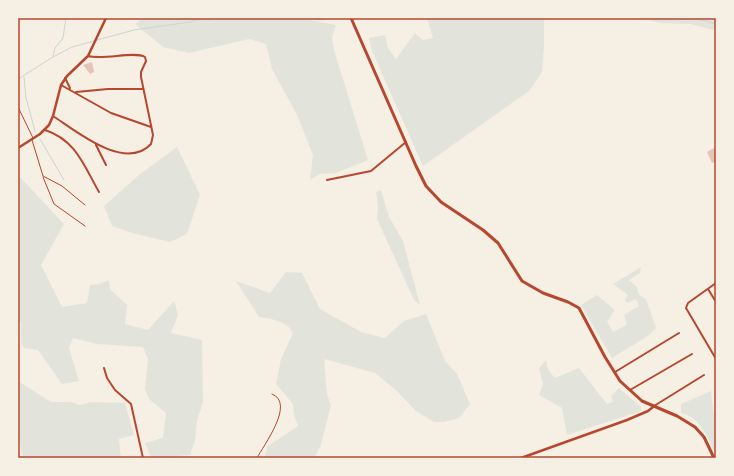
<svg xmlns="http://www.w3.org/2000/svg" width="734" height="476" font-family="'Roboto Condensed',sans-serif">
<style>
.green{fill:#e2e4dc}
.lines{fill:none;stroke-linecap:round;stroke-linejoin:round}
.stream{stroke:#c9d6d2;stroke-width:1}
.building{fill:#e6c5b7}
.service{stroke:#b5482f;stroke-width:1}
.minor{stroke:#b5482f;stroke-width:2}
.tertiary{stroke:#b5482f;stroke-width:2.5}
.primary{stroke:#b5482f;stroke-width:3}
.neatline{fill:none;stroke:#b5482f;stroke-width:1.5}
</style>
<rect width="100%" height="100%" fill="#f6efe4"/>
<!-- green -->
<path class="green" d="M143 18H300L336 25 332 37 334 50 368 160 336 173 320 174 310 180 313 155 297 115 272 69 266 44 249 39 189 53 163 47 135 24Z
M427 18H544V48L542 72 529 91 423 166 372 51 369 38 385 35 388 48 396 59 415 33 423 40 433 38Z
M642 18 716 20V29L713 30 691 24 659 23Z
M177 147 200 195 187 234 170 242 132 233 112 226 104 206 140 174Z
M18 175 64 224 41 265 62 307 87 303 90 285 99 284 109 280 110 289 127 305 125 324 148 330 174 301 178 315 171 333 202 340 203 402 197 421 195 440 190 455 151 458 145 443 163 438 166 413 149 399 145 389 148 359 143 347 97 344 73 338 69 348 79 381 62 384 38 350 24 348 21 342V322L18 319Z
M381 190 389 217 403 241 420 305 414 300 377 219 378 207 376 192Z
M641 267 640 273 629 280 637 287 639 295 646 299 656 328 648 336 612 358 581 305 597 295 615 310 607 322 613 332 627 325 624 315 639 306 636 299 627 303 625 300 628 295 613 284Z
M286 272 302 273 320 309 361 332 385 338 404 321 426 314 445 361 457 374 470 404 459 418 444 422H434L416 411 397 391 375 373 324 359 327 395 331 405 321 445 314 458H264L268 446 298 426 294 415 293 404 276 384 281 359 293 333C287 320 270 319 259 317L236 281 270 293Z
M546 360 548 370 555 378 579 368 607 404 613 402 611 396 619 388 641 407V411L567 435 562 408 539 395 543 384 539 368Z
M18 381 51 402H71L80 405 91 402 125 403 134 435 119 439 121 458H23L18 435Z
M711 391 716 433V456C709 440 701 417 681 413V404Z"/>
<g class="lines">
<!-- stream -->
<path class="stream" d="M309 18 319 20 331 18
M662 18H679
M694 18 716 24
M97 40 134 30 190 22 203 18 209 20 211 18
M53 56 55 48 63 38 66 18
M24 77 26 98 35 131
M18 79 53 57 72 47 94 41
M40 139 64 180"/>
</g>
<!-- building -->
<path class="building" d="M92 62 94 72 90 74 83 65Z
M716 147V161L712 163 707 152Z"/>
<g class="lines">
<!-- service -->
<path class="service" d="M18 107 33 138
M32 140 43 176 62 186 85 205
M43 177 54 204 85 226
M257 458C263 446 296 403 272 394"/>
<!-- minor -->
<path class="minor" d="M65 78 70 88
M61 85 111 113 151 127
M76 92 108 89H143
M53 116C76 131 125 172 151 144L153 135 141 77V72L146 61 145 57C135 51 104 60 88 56
M45 130C76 140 84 166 99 192
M96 145 106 165
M327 180 371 171 406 142
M716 283 688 303 686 308 716 359
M708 289 716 302
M104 368 107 378 115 390 131 404 143 458
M615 372 679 333
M630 390 692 354
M654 406 704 375"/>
<!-- tertiary -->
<path class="tertiary" d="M18 148 40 134 49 125 53 116 61 85 67 76 88 56 106 18
M521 458 627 420 648 411 653 407"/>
<!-- primary -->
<path class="primary" d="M351 18 416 166 426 186 441 202 483 230 498 243 522 281 543 293 568 302 579 308 605 357 620 381 642 401 677 416 695 427 704 437 714 458"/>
</g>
<!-- border -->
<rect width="734" height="476" fill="none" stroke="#f6efe4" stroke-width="38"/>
<rect x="19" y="19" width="696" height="438" class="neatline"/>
</svg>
